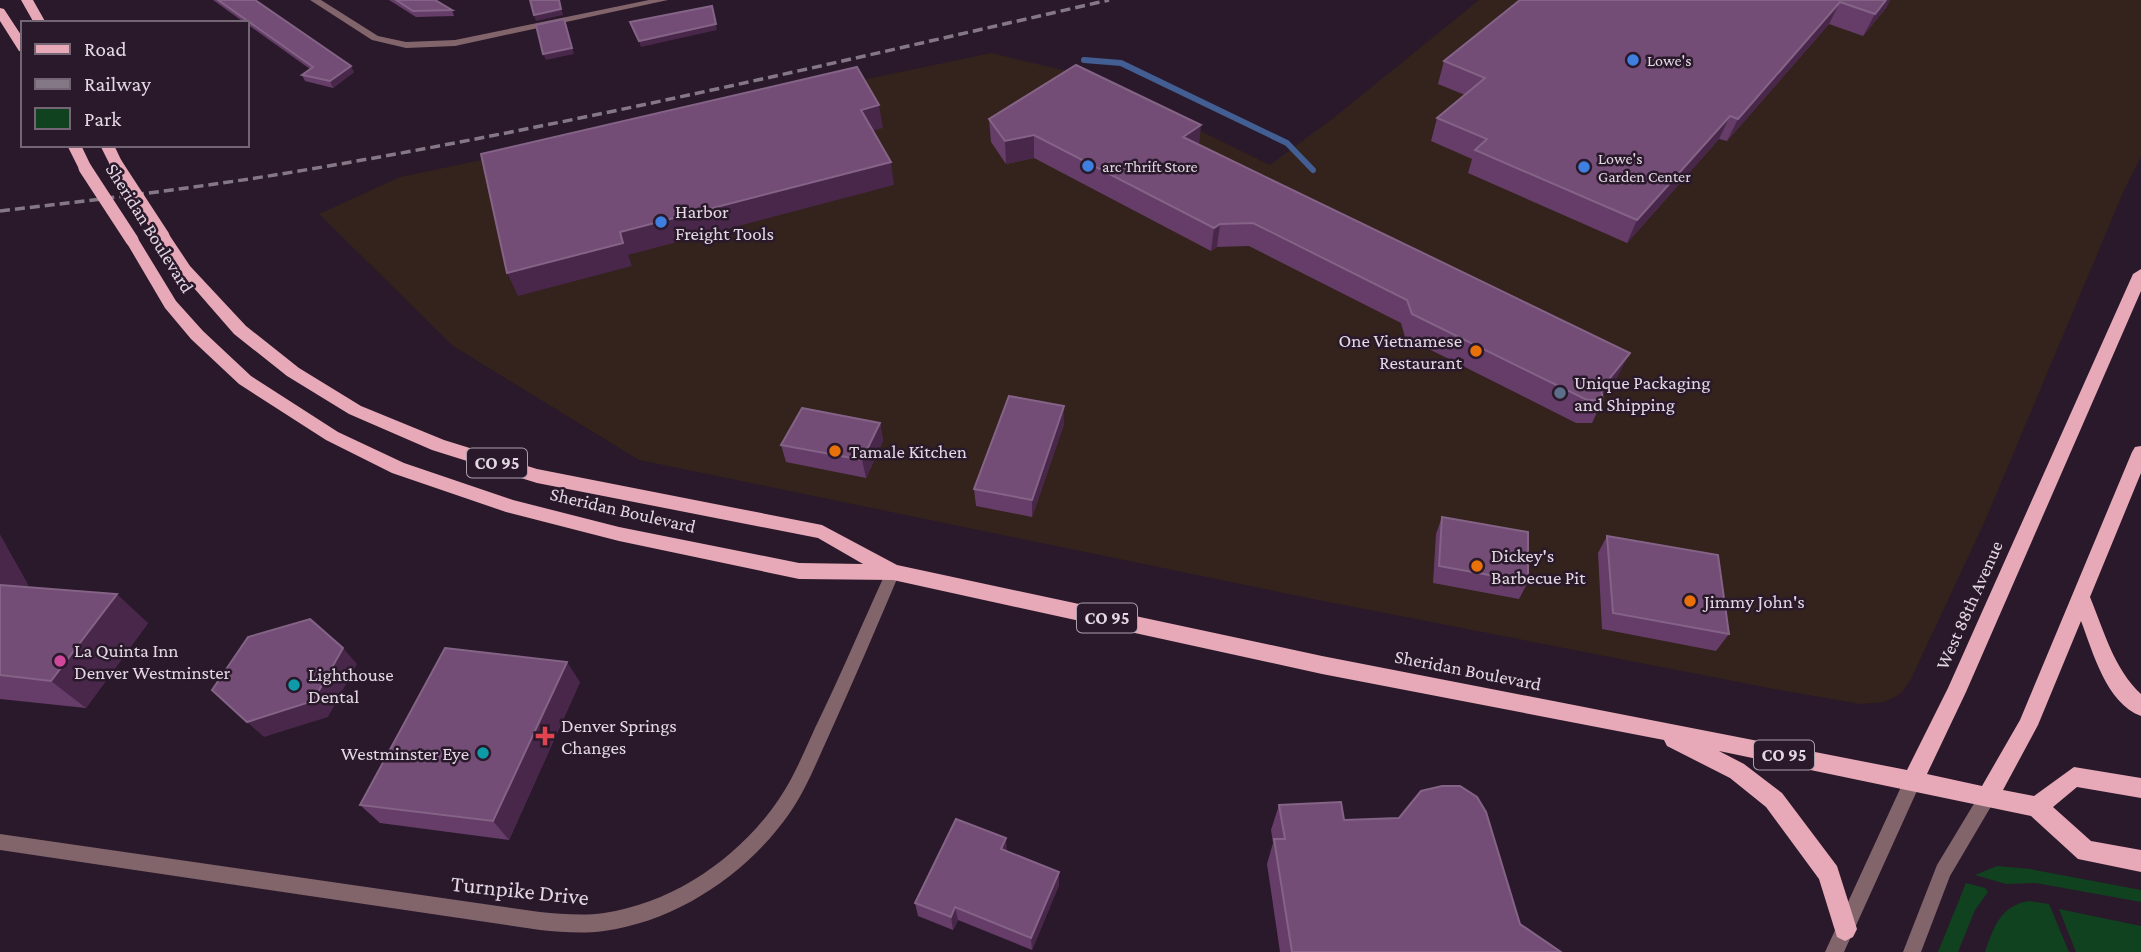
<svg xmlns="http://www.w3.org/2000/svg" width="2141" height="952" font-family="'Crimson Pro',serif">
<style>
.commercial{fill:#34221c}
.green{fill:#11421f}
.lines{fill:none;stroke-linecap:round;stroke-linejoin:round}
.stream{stroke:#425e92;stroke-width:6}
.street{fill:#82646b;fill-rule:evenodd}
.primary{fill:#e7a8b7;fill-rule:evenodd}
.rail{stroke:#857886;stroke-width:3.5;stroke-dasharray:10 5;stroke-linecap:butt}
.primary-bridge{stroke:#e7a8b7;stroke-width:13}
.wall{fill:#653d68}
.shaded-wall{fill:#48274a}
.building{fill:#734d76;stroke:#846387;stroke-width:2}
.shop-dot{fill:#3f7fe0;stroke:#29192a;stroke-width:2.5}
.food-dot{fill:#e8710a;stroke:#29192a;stroke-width:2.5}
.service-dot{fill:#5c6f8a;stroke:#29192a;stroke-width:2.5}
.hotel-dot{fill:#d1479c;stroke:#29192a;stroke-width:2.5}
.culture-dot{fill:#0f9aa8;stroke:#29192a;stroke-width:2.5}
.health-dot{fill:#e0444e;stroke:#29192a;stroke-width:2.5}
.labels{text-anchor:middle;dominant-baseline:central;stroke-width:5;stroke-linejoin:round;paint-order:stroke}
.far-poi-label{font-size:16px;fill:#e3d8e4;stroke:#29192a;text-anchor:start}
.shield{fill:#29192a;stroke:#ab9fac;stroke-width:2}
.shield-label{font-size:18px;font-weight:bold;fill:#e3d8e4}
.poi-label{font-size:19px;fill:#e3d8e4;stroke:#29192a;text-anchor:start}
.street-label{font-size:19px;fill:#e3d8e4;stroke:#29192a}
.near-street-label{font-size:23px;fill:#e3d8e4;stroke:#29192a}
</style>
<rect width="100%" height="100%" fill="#29192a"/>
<!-- commercial -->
<path class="commercial" d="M1479 0H2141V157L2125 188 1985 521 1911 679 1903 691 1895 697 1884 702 1860 704 1774 689 1308 598 639 460 453 346 319 214 400 177 991 53 1088 76 1270 165 1336 116Z"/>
<!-- green -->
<path class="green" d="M1997 866 2030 869 2141 890V902L2036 883 2006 884 1975 875Z
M1966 883 1985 888 1988 892 1975 910 1958 952H1938Z
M2029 901 2049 904 2069 952H1985C1994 927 2000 906 2029 901Z
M2059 909 2141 926V952H2076Z"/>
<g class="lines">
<!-- stream -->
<path class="stream" d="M1084 60 1121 63 1287 143 1313 170"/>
<!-- street -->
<path class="street" d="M310 0H321L378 36 406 42 455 40 649 0H668L455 46 406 48 372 40Z
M893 566 898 568 900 572C877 626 854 680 830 733 817 761 806 790 789 814 747 874 677 921 604 931 583 934 561 932 540 930L0 850V834L540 912C561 914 583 916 604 913 674 903 740 857 779 799 794 777 804 752 815 728 840 677 862 624 886 572L888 568Z
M1912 774 1918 776 1921 782 1844 952H1825L1906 776Z
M1987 790 1993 792 1996 798 1950 876 1921 952H1903L1937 865 1981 792Z"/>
<!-- primary -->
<path class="primary" d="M21 0H33L46 23H34Z
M0 8 4 9 23 38V52L19 51 0 21Z
M67 145H81L92 168 90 171H80Z
M100 145H114L123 164 121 167H111Z
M163 231 168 233 190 266 246 326 299 368 361 406 444 440 537 469 822 525 897 565 1322 656 1907 770 1948 688 2133 274 2141 269V291L1966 692 1927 774 1982 786 2020 720 2132 452 2135 447 2141 446V473L2090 597C2104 631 2114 669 2141 694V716C2106 703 2093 652 2081 621L2038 725 2003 790 2034 796 2074 767 2141 778V798L2077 787 2053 807 2091 841 2141 850V872L2078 859 2031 816 1719 751 1744 764 1782 793 1837 866 1857 929 1853 937 1845 941 1837 937 1819 879 1766 807 1730 778 1667 746 1664 740 1322 674 893 580 799 579 619 541 506 512 392 473 326 440 239 384 191 339 165 308 125 240 127 237H137L176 301 203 331 251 376 338 432 404 463 513 500 619 527 799 563 863 564 818 538 537 483 432 450 349 414 287 376 234 334 180 272 156 236Z"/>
<!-- rail -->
<path class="rail" d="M0 211C94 200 188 189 281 174 560 128 834 63 1109 0"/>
<!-- primary-bridge -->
<path class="primary-bridge" d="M116 164 163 236
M85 168 132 240"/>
</g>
<!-- wall -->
<path class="wall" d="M213 0H255L354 72 333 88 305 81 302 75 310 69 247 24V23H245Z
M389 0H435L452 10 454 16 416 17Z
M1520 0H1890L1886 8 1863 36 1829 24 1727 141 1719 139 1627 243 1468 173 1472 159 1431 141 1437 118 1465 95 1438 84 1444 61Z
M989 119 1199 145 1618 376 1602 396 1603 400 1592 423H1576L1405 337 1401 323 1249 246 1217 247 1211 251 1034 158 1006 164 991 142Z
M1064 406V424L1032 517 976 506 974 489Z
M880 423 883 441 866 478 786 462 781 445Z
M1442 517 1528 582 1519 599 1433 583 1436 534Z
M0 535 28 585 25 586 148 623 86 708 0 699Z
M1607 536 1729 634 1716 651 1602 629 1598 553Z
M580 682 509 840 380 823 360 805Z
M1279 805 1344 820 1520 924 1561 952H1280L1267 864 1273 843 1271 830Z
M1007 852 1059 885 1032 950 958 920 953 930 918 916 915 903Z"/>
<!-- shaded-wall -->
<path class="shaded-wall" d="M559 0 563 15 536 21 534 15Z
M1886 0H1890L1886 8 1863 36 1875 14Z
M1840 2 1829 24 1727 141 1738 119Z
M712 6 717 30 641 47 639 41Z
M566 25 574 54 546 60 543 54Z
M351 66 354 72 333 88 330 81Z
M879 105 883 128 864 133 861 110Z
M1730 116 1719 139 1627 243 1637 220Z
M1201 125 1199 148 1183 137Z
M1034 135V158L1006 164 1005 141Z
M891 162 894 185 628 255 632 266 518 296 507 273 620 232Z
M1220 224 1217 247 1211 251 1214 228Z
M1630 353 1618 376 1599 400 1601 389Z
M1064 406V424L1032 517V500Z
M880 423 883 441 866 478 862 460Z
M0 535 28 585 0 600Z
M117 594 148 623 86 708 51 681Z
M343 648 357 664 328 717 264 737 247 722Z
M567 662 580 682 509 840 493 821Z
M1006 838 1007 852 1001 849Z
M1059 872V885L1032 950 1031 938Z
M955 907 958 920 953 930 951 917Z"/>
<!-- building -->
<path class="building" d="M218 0H255L351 66 330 81 302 75 313 67Z
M396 0H435L452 10 413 11Z
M530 0H559L561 9 534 15Z
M1520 0H1886L1875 14 1840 2 1738 119 1730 116 1637 220 1475 150 1487 139 1437 118 1485 78 1444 61Z
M712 6 716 24 639 41 630 22Z
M564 19 572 48 543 54 536 25Z
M1076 65 1201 125 1183 137 1630 353 1601 389 1603 400H1587L1412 314 1407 300 1253 223 1220 224 1214 228 1034 135 1005 141 989 119Z
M857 67 879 105 861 110 891 162 620 232 623 243 507 273 481 154Z
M1009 396 1064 406 1032 500 974 489Z
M802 408 880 423 862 460 781 445Z
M1442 517 1528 532V582L1439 566Z
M1607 536 1718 555 1729 634 1613 613Z
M0 585 117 594 51 681 0 675Z
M310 619 343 648 313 701 247 722 212 690 248 637Z
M445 648 567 662 493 821 360 805Z
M1442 786H1460L1477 797 1486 812 1520 924 1561 952H1292L1274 839H1285L1279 805 1341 802 1344 820 1399 818 1421 791Z
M956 819 1006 838 1001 849 1059 872 1031 938 955 907 951 917 915 903Z"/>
<!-- markers -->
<g class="shop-dot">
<circle cx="1633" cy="60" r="7"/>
<circle cx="1088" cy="166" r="7"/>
<circle cx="1584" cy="167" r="7"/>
<circle cx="661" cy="222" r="7"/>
</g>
<g class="food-dot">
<circle cx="1476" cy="351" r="7"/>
<circle cx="835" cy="451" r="7"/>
<circle cx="1477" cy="566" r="7"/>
<circle cx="1690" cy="601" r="7"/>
</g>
<circle class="service-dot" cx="1560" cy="393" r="7"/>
<circle class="hotel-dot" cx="60" cy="661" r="7"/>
<g class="culture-dot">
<circle cx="294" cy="685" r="7"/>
<circle cx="483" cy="753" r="7"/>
</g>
<path class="health-dot" d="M541.5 725.5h7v7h7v7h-7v7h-7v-7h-7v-7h7z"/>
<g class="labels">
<!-- far-poi labels -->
<g class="far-poi-label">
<text x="1647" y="60">Lowe's</text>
<text x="1598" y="158">Lowe's<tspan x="1598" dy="18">Garden Center</tspan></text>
<text x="1102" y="166">arc Thrift Store</text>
</g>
<!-- shield labels -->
<g class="shield">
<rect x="467" y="448.5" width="60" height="29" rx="5"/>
<rect x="1077" y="603.5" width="60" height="29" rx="5"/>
<rect x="1754" y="740.5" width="60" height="29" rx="5"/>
</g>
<g class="shield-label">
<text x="497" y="463">CO 95</text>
<text x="1107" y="618">CO 95</text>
<text x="1784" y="755">CO 95</text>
</g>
<!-- poi labels -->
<g class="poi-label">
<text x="675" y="211">Harbor<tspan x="675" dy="22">Freight Tools</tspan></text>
<text x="1462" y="340" text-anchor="end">One Vietnamese<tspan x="1462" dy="22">Restaurant</tspan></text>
<text x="1574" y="382">Unique Packaging<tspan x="1574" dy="22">and Shipping</tspan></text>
<text x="849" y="451">Tamale Kitchen</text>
<text x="1491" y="555">Dickey's<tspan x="1491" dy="22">Barbecue Pit</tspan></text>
<text x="1704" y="601">Jimmy John's</text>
<text x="74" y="650">La Quinta Inn<tspan x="74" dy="22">Denver Westminster</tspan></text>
<text x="308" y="674">Lighthouse<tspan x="308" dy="22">Dental</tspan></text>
<text x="561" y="725">Denver Springs<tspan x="561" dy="22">Changes</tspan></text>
<text x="469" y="753" text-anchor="end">Westminster Eye</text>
</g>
<!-- street labels -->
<g class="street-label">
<text transform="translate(150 228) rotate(58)">Sheridan Boulevard</text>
<text transform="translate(623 510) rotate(13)">Sheridan Boulevard</text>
<text transform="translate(1969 605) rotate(-66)">West 88th Avenue</text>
<text transform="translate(1468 670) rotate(11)">Sheridan Boulevard</text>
</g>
<!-- near-street labels -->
<g class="near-street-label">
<text transform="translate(520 890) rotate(6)">Turnpike Drive</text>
</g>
</g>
<!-- legend -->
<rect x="21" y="21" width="228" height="126" fill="#29192a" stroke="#736574" stroke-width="2"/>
<rect x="35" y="44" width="35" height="10" fill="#e7a8b7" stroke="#736574" stroke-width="2"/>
<text x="84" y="56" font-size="21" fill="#e3d8e4">Road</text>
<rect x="35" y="79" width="35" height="10" fill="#857886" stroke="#736574" stroke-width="2"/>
<text x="84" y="91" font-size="21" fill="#e3d8e4">Railway</text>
<rect x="35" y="108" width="35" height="21" fill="#11421f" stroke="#736574" stroke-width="2"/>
<text x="84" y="126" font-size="21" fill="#e3d8e4">Park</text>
</svg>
